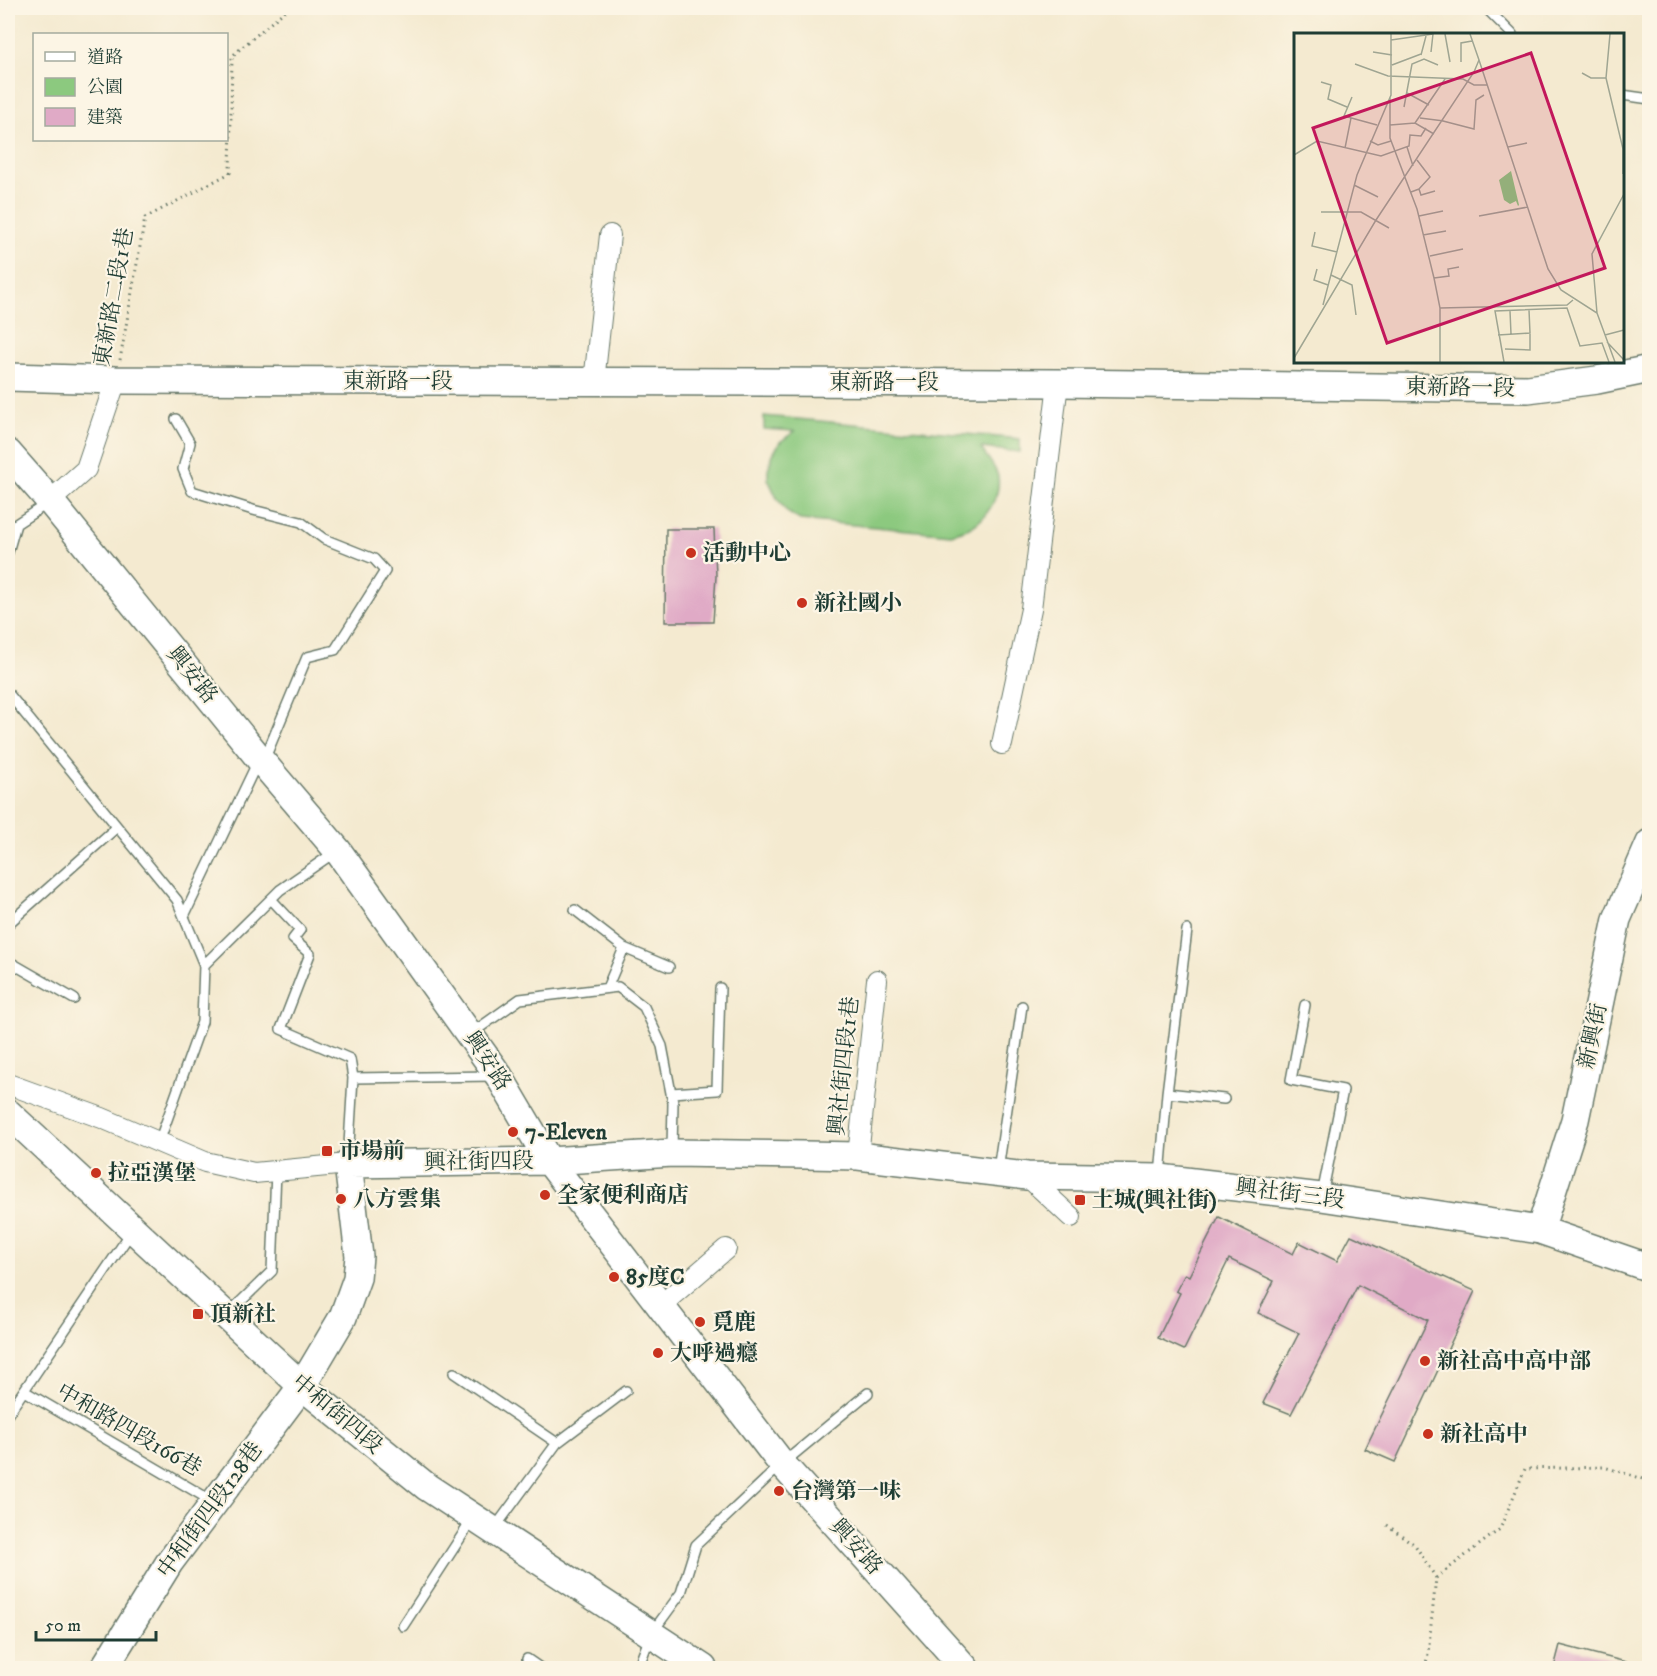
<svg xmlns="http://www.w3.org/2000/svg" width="1657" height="1676" font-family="'IM FELL DW Pica','Noto Serif TC',serif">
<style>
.green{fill:#8cc97f;stroke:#56835a;stroke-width:1.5}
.building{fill:#e0aac6}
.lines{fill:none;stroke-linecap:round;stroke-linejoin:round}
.lane-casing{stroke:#6a7a6b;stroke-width:12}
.street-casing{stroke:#6a7a6b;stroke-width:22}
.secondary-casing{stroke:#6a7a6b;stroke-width:30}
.path{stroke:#6a7a6b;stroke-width:3;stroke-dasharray:1.5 4.5;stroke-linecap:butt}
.lane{stroke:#fff;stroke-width:9}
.street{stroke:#fff;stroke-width:20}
.secondary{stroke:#fff;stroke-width:27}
.poi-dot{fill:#c8321e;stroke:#fcf5e5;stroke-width:2}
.labels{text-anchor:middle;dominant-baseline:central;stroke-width:4.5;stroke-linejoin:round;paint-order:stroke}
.street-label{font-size:22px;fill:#1f3d34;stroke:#fcf5e5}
.poi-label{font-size:22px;font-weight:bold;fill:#1f3d34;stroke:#fcf5e5;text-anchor:start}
.inset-road{fill:none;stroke:#9fa592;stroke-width:1.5}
.view{fill:#c2185b;fill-opacity:0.15;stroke:#c2185b;stroke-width:3}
.inset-edge{fill:none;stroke:#1f3d34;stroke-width:3}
</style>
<rect width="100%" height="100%" fill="#fcf5e5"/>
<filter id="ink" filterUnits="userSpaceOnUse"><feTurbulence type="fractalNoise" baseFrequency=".0167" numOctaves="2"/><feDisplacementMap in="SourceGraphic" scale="12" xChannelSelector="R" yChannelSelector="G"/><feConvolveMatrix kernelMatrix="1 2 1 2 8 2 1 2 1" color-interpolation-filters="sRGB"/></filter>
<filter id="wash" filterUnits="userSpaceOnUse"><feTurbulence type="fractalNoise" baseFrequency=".008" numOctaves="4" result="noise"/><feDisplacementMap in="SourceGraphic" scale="24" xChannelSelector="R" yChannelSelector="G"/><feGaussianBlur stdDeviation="1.35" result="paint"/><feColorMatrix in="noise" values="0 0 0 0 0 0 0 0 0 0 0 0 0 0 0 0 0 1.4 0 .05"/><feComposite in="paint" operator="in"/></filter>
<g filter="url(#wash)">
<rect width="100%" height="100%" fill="#f4ead0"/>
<!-- green -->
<path class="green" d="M764 416 1020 439V452L981 448C986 457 996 466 998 477 1001 496 986 520 969 528 963 531 957 532 951 534L800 520 787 512 777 498 768 479V469L773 454 780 442 795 431 764 429Z"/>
<g id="blocks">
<!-- building -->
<path class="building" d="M666 529H714L716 576 713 622H665Z
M1219 1217 1293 1254 1299 1242 1337 1261 1351 1235 1475 1291 1395 1462 1365 1449 1428 1320 1358 1285 1291 1414 1263 1403 1299 1333 1258 1313 1274 1281 1229 1259 1184 1350 1158 1338 1180 1293 1176 1291 1185 1274 1189 1276Z
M1560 1645 1634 1664 1633 1668H1554Z"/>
</g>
</g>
<g filter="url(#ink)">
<use href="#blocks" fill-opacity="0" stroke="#6a7a6b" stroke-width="1.5"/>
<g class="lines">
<defs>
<path id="lane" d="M1486 8 1512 34
M1622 95 1650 99
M176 419 190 443 183 469 192 491 253 510 301 522 324 539 374 559 385 571 335 650 307 657 265 758
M8 552 16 524 48 503
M8 693 177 900 204 965
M271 899 300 930 293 939 310 954 281 1029 350 1059 353 1078 348 1161
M575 910 624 948 669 967
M184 916 258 761
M8 924 117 827
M8 961 74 999
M607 988 624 948
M1305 1005 1291 1080 1343 1090 1322 1195
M472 1033 520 999 618 987 644 1007 662 1046 671 1093
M353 1078 494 1076
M1167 1093 1224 1099
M159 1142 202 1022 204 965 280 890 335 852
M672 1149 673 1103 671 1093 717 1090 720 988
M998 1170 1022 1006
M1160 1176 1167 1093 1187 930
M228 1314 272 1271 276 1171
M454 1373 557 1443
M24 1391 212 1501
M8 1414 132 1231
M494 1529 557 1443 626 1391
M403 1626 472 1520
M527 1659 540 1668
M638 1668 651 1634 681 1593 696 1545 782 1464 868 1393"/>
<path id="street" d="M594 382 610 235
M50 501 86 469 116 380
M1002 744 1031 609 1058 383
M8 1084 102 1118 205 1162 254 1173 348 1164
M858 1156 877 980
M1027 1176 1071 1217
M660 1306 726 1249"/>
<path id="secondary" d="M8 377 116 380 1058 383 1528 389 1597 380 1650 369
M8 453 50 501 263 763 338 851 499 1076 549 1161 782 1464 965 1668
M8 1113 302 1386 427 1487 703 1668
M1540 1230 1575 1120 1617 919 1650 843
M104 1668 169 1563 302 1386 343 1317 357 1278 359 1256 348 1164 549 1161 672 1153 805 1155 858 1156 1027 1176 1160 1178 1321 1197 1540 1230 1650 1268"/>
</defs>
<!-- lane casing -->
<use href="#lane" class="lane-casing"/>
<!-- street casing -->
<use href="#street" class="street-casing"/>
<!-- secondary casing -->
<use href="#secondary" class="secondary-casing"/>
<!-- path -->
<path class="path" d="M120 360 145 218 230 173 232 56 288 8
M1387 1525 1415 1545 1436 1578 1428 1654 1425 1668
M1436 1578 1500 1529 1525 1469 1604 1467 1650 1481"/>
<!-- lane -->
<use href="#lane" class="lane"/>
<!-- street -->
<use href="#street" class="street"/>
<!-- secondary -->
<use href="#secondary" class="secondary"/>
</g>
</g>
<!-- markers -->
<g class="poi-dot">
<circle cx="691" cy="553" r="6"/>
<circle cx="802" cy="603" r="6"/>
<circle cx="513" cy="1132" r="6"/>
<rect x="321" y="1145" width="12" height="12" rx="3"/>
<circle cx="96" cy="1173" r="6"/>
<circle cx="545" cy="1195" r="6"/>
<circle cx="341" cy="1199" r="6"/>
<rect x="1074" y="1194" width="12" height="12" rx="3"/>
<circle cx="614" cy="1277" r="6"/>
<rect x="192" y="1308" width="12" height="12" rx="3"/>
<circle cx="700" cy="1322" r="6"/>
<circle cx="658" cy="1353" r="6"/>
<circle cx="1425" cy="1361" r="6"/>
<circle cx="1428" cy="1434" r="6"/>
<circle cx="779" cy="1491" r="6"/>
</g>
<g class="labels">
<!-- street labels -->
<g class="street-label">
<text transform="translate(114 297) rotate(-80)">東新路二段1巷</text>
<text x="398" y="381">東新路一段</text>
<text x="884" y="382">東新路一段</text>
<text transform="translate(1460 388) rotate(1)">東新路一段</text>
<text transform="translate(192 675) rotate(51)">興安路</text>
<text transform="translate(1593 1036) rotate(-78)">新興街</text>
<text transform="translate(487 1061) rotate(56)">興安路</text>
<text transform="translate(844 1066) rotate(-84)">興社街四段1巷</text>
<text transform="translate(479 1162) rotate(-1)">興社街四段</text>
<text transform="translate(1290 1194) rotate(7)">興社街三段</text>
<text transform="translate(337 1414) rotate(40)">中和街四段</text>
<text transform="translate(129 1430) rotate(30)">中和路四段166巷</text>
<text transform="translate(210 1510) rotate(-54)">中和街四段128巷</text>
<text transform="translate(856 1547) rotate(48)">興安路</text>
</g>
<!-- poi labels -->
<g class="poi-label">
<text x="703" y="553">活動中心</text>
<text x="814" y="603">新社國小</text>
<text x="525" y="1132">7-Eleven</text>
<text x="339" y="1151">市場前</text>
<text x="108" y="1173">拉亞漢堡</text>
<text x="557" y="1195">全家便利商店</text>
<text x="353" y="1199">八方雲集</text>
<text x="1092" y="1200">土城(興社街)</text>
<text x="626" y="1277">85度C</text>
<text x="210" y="1314">頂新社</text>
<text x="712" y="1322">覓鹿</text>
<text x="670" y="1353">大呼過癮</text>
<text x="1437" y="1361">新社高中高中部</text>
<text x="1440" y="1434">新社高中</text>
<text x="791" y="1491">台灣第一味</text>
</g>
</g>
<!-- overview -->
<g transform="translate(1294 33)">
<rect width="330" height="330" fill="#f4ead0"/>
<path d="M217 138 225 172 224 173 222 168 216 171 210 167 205 147Z" fill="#8cc97f"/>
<path class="inset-road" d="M151 1 156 29M97 7 139 1M79 19 98 22M137 19 139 1M127 22 132 3M185 27 254 236 267 257 303 280 321 329M167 29V10L178 8M61 31 94 43 169 46 180 52H193M98 32 127 21M288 40 297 45H312L316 1M312 45 329 116V141M27 49 37 52 34 66 53 74M113 60 135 72M58 64 50 83 83 92M96 65V105L123 176 140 245 146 275V329M110 74 118 31 130 26 144 32M126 85 150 88M149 88 180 96 182 67 190 62M121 90 151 46M96 92 121 90 140 101M76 108 84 112 97 108M113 114 119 133M214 114 233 110M51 115 57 85M0 122 23 108 87 123 115 113 116 102 127 103 132 95M123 127 136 144 125 156M60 152 84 164M117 159 125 156 127 162 141 158M27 179H67L95 195M125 183 149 178M185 183 234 174M21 199 18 213 43 219M129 202 152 198M136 223 169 216M23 236 20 247 34 252M37 242 58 252 62 282M140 245 155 243 154 236 165 234M29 272 63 142 97 62V1M146 275 273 272 279 267M216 278 217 301M303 280 298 221 330 161M204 302 236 300 235 277M311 302 330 297M313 309 330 327M211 316 236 317V300M0 325 82 187 180 39 185 27 176 1M210 329 201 278 273 275 286 313 308 310 315 329"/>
<path class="view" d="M237 20 311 235 93 310 19 95Z"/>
<rect width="330" height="330" class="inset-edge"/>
</g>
<!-- margin -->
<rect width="1657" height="1676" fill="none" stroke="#fcf5e5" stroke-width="30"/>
<!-- legend -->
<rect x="33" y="33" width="195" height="108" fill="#fcf5e5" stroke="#a4ab9e" stroke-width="1.5"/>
<rect x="45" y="52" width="30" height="9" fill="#ffffff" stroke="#a4ab9e" stroke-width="1.5"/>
<text x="87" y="63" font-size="18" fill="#1f3d34">道路</text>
<rect x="45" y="78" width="30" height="18" fill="#8cc97f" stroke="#a4ab9e" stroke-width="1.5"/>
<text x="87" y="93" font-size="18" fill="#1f3d34">公園</text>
<rect x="45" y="108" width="30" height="18" fill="#e0aac6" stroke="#a4ab9e" stroke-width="1.5"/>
<text x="87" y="123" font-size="18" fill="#1f3d34">建築</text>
<!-- scale -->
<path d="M36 1631v9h120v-9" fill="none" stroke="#1f3d34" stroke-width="3"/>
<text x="45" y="1631" font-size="18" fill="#1f3d34" stroke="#fcf5e5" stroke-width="4.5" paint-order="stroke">50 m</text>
</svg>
